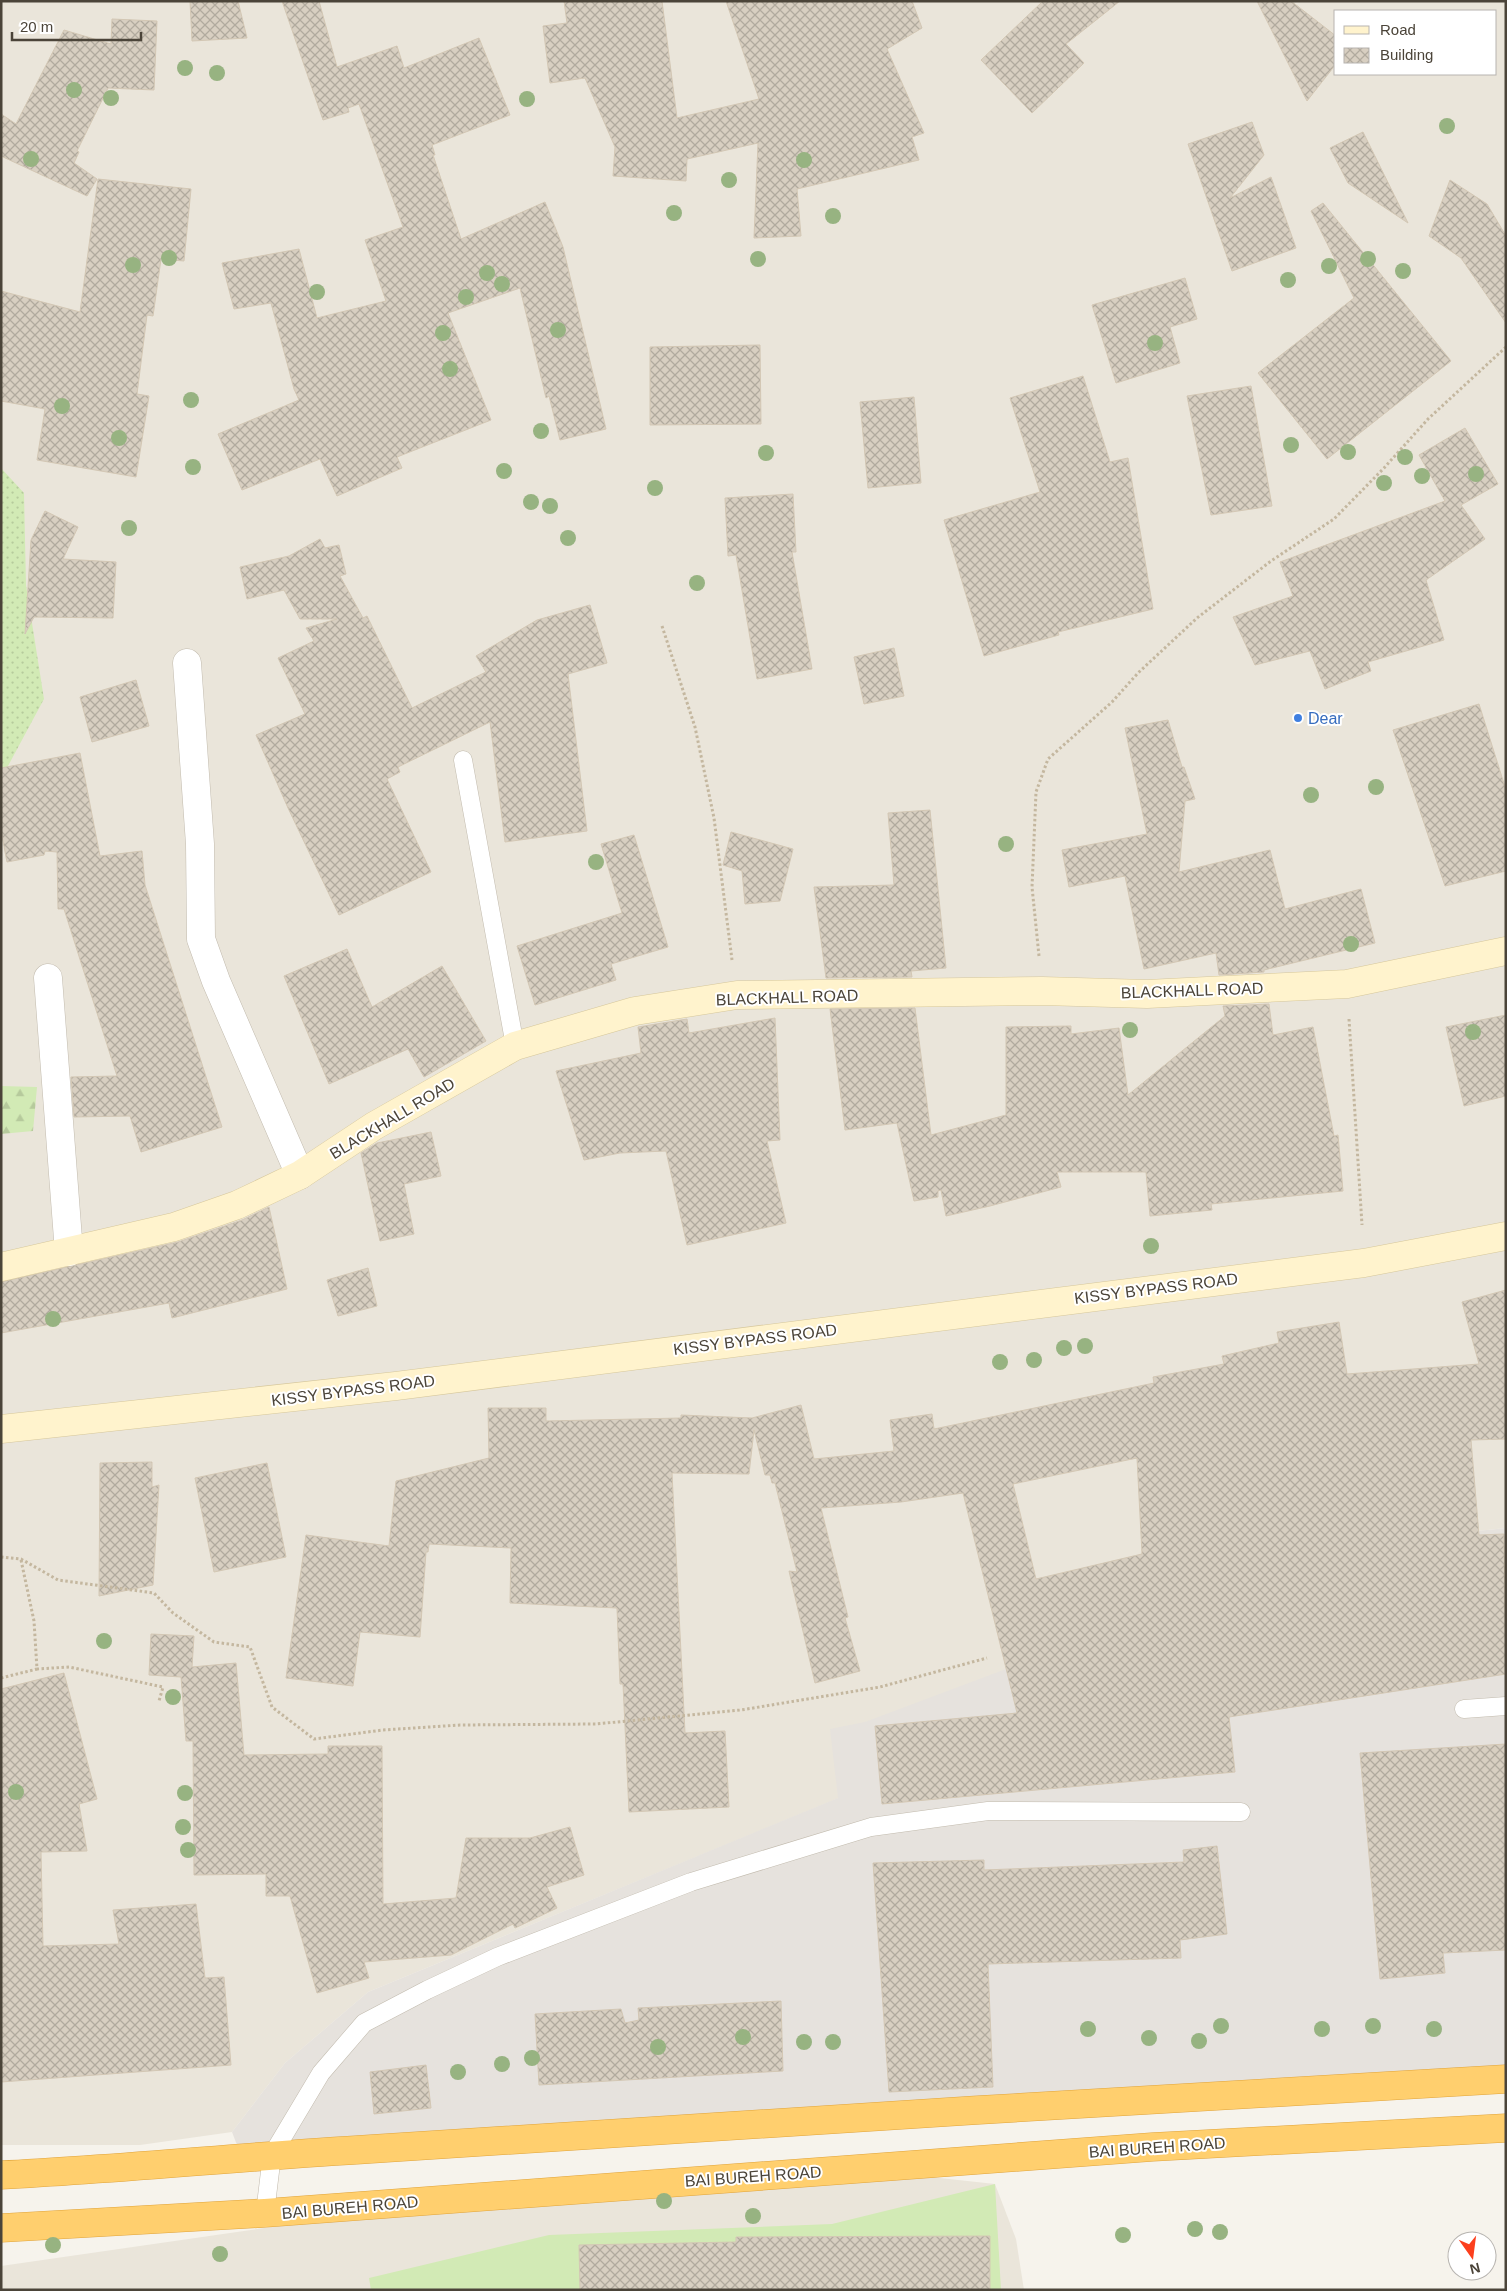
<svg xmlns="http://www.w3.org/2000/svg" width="1507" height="2291" viewBox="0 0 1507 2291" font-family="Arial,sans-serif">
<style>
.residential{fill:#eae5da;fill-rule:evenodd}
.industrial{fill:#e6e2dd}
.grass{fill:url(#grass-dots)}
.forest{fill:url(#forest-firs)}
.garden{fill:#d2eab5}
.building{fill:url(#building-cross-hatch);stroke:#d3c7b4;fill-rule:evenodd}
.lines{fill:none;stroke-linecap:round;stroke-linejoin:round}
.lane-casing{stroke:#c2bbae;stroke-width:19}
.street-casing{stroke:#c2bbae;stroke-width:29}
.secondary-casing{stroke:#d6c79b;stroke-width:29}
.highway-casing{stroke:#e0a43c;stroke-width:29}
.path{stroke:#c4b79f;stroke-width:3;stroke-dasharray:2.5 2.5;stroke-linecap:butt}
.lane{stroke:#fff;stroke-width:18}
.street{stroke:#fff;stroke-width:28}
.secondary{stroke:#fff3cd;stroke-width:28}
.highway{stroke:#ffcf6e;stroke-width:28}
.tree{fill:#97b381}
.shop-dot{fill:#3f7fe0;stroke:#fff;stroke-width:2}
.labels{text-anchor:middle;stroke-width:4;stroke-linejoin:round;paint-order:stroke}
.shop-label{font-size:16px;fill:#366cbe;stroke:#fff;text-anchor:start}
.street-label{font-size:16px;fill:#4b4439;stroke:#fff}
</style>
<defs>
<pattern id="grass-dots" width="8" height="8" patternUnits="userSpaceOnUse" patternTransform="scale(1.25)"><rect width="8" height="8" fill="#d2eab5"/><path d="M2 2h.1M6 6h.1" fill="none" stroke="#b6ca9c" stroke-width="1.8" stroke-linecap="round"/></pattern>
<pattern id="forest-firs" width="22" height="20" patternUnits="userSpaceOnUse" patternTransform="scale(1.25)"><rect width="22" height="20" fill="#d2eab5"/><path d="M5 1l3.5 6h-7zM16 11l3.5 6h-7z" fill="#b6ca9c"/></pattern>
<pattern id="building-cross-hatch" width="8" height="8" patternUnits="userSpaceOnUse" patternTransform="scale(1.25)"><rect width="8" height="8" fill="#d8cfc1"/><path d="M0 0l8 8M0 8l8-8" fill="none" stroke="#b1aa9e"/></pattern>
</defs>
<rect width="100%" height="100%" fill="#f6f3ec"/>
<!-- residential -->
<g class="residential">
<path d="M1,1H1506V1528L1136,1566L1120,1626L839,1798L368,1992L285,2063L232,2132L140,2145H1ZM1336,11H1496V74H1336Z"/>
<polygon points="912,2175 995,2184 1016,2239 1024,2290 1,2290 1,2266 542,2188"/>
</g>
<!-- industrial -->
<polygon class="industrial" points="1506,1528 1506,2066 240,2153 232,2132 285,2063 368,1992 838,1798 830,1729 865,1722 1120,1626 1136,1566"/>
<!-- grass -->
<polygon class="grass" points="1,468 24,493 26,585 44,699 1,779"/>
<!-- forest -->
<polygon class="forest" points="1,1086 37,1087 33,1131 1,1134"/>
<!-- garden -->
<polygon class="garden" points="995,2184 1001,2290 371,2290 369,2278 549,2235 832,2224"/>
<!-- building -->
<g class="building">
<polygon points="190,1 238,1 247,38 192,41"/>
<polygon points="282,1 319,1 337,67 397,46 404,68 479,38 510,115 432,145 435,155 433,155 461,239 545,202 563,247 606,429 560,440 549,396 546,398 520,288 448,313 491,420 397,457 402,468 337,496 320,459 242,490 218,434 299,400 294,389 271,303 234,309 222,263 299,249 317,318 386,301 365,240 403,227 359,104 348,108 349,112 323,120"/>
<polygon points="564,1 662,1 677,118 759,99 726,1 912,1 922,28 887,49 924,133 912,137 919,160 797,189 801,236 754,238 758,143 687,159 686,181 613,176 615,147 585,78 550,83 543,26 567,23"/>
<polygon points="1043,1 1120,1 1066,44 1084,63 1032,113 981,60"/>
<polygon points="1257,1 1291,1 1336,36 1336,64 1307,101"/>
<polygon points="112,19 157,21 154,90 108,88 77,151 79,152 74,163 97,179 87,196 1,156 1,114 16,124 64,30 111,44"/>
<polygon points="1252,122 1264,155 1230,198 1271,177 1296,248 1232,271 1188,144"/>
<polygon points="1363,132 1408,223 1348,183 1330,148"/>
<polygon points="98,179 191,189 184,261 161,259 153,316 147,315 137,394 149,396 136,477 37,460 45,409 1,401 1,291 80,312"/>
<polygon points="1450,180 1487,204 1506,236 1506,323 1461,258 1429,236"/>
<polygon points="1323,203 1451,361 1327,459 1258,373 1354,298 1311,211"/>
<polygon points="1185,278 1197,319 1170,327 1180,363 1116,383 1092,305"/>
<polygon points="760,345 761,424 650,425 650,347"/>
<polygon points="1083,376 1110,462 1128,458 1153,609 1058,632 1059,635 984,656 944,520 1040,492 1010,398"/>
<polygon points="1251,386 1272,506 1211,515 1187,396"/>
<polygon points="914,397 921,483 868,488 860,402"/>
<polygon points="1465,428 1498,484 1461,505 1485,539 1426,580 1444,640 1368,662 1371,671 1325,689 1310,651 1255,665 1233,617 1293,596 1280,562 1445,501 1419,455"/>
<polygon points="793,494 796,552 792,552 812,669 757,679 736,555 728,556 725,498"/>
<polygon points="45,511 78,527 63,559 116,562 113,618 34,617 25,634 31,540"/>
<polygon points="320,539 325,548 339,545 346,574 340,576 363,618 367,616 412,708 486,672 476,656 537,620 590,605 607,663 568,674 587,831 505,842 490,722 398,767 400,772 387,779 431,872 339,915 288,808 256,735 305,714 278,658 314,641 306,628 337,619 300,619 284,590 247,599 240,567 289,556"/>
<polygon points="894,648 904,696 864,704 854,657"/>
<polygon points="136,680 149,726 92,742 80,697"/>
<polygon points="1479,704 1506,790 1506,871 1445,886 1393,730"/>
<polygon points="1168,720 1182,767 1184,767 1195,799 1185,801 1179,872 1270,850 1285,909 1361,889 1375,943 1264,970 1264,972 1219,975 1216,953 1144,969 1125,876 1069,887 1062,850 1147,834 1125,728"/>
<polygon points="80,753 100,856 142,851 145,885 222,1127 141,1152 130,1116 74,1117 71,1077 117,1076 64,909 58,909 57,852 45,851 44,855 7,862 1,831 1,768"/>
<polygon points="930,810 946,968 911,971 912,977 826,978 814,887 894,885 888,813"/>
<polygon points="731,832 793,849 780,901 745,904 742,871 723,865"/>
<polygon points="634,835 668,947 611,964 616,980 535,1005 517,946 622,913 601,844"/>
<polygon points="347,949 372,1007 442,966 486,1041 424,1077 408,1049 329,1084 284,976"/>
<polygon points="1269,1004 1273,1035 1313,1027 1334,1136 1338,1135 1343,1191 1211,1204 1212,1210 1150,1216 1146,1172 1057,1172 1061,1187 990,1206 946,1216 941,1190 938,1191 938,1197 914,1201 897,1123 845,1130 830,1009 915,1008 931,1135 1006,1115 1006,1027 1071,1026 1071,1034 1119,1028 1128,1095 1225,1016 1223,1006"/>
<polygon points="1506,1015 1506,1096 1464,1106 1446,1027"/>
<polygon points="775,1018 780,1140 767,1141 786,1223 687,1245 666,1151 620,1153 584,1160 556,1071 641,1053 638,1027 687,1019 689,1033"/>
<polygon points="431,1132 441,1176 404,1184 414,1234 380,1241 361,1153 377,1143"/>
<polygon points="269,1207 287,1289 172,1318 169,1303 1,1333 1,1282 178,1242 242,1220"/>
<polygon points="368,1268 377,1306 338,1316 327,1280"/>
<path d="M1506,1290V1439L1471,1440L1479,1535L1504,1534L1506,1674L1229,1717L1235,1772L882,1804L875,1726L1017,1713L963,1493L901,1502L821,1508L848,1617L845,1618L860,1671L815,1683L789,1571L797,1572L775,1483H772L770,1475H765L754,1430L749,1474L672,1473L685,1733L725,1731L729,1807L629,1812L623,1684H620L617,1608L510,1603L511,1548L429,1544L428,1552H426L420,1637L360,1632L353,1686L286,1678L306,1535L389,1546L396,1481L489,1458L488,1408H546V1421L681,1418V1415L752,1418L801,1405L814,1459L894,1451L890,1420L932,1414L934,1429L1154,1383L1153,1377L1224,1364L1222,1356L1279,1343L1277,1332L1339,1322L1347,1374L1479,1364L1462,1302ZM1137,1458L1142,1554L1036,1579L1013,1484Z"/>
<polygon points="152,1462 152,1487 159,1485 153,1585 99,1596 100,1463"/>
<polygon points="267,1463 286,1557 214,1572 195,1478"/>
<polygon points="151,1634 194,1636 192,1667 236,1663 244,1755 328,1754 328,1746 382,1746 383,1904 456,1898 466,1838 530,1838 570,1827 584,1875 547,1887 557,1908 515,1928 513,1924 451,1955 364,1962 369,1978 317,1993 290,1896 266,1896 266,1874 194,1875 193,1741 186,1741 181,1677 149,1675"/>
<polygon points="64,1673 97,1799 79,1804 87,1851 41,1852 43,1946 119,1944 113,1910 196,1904 205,1978 224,1977 231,2065 1,2082 1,1689"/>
<polygon points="1506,1744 1506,1950 1443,1953 1445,1973 1380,1979 1360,1753"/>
<polygon points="1217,1846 1227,1934 1180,1940 1181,1958 988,1964 993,2087 889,2092 873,1863 984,1860 984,1870 1184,1862 1183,1850"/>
<polygon points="781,2001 783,2071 539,2085 535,2014 621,2009 625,2023 639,2020 638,2008"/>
<polygon points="426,2065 431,2108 374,2114 370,2072"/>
<polygon points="990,2236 990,2290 580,2290 579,2245 736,2242 736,2237"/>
</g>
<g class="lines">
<defs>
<g id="lane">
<polyline points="463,760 515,1046"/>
<polyline points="1464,1709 1506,1706"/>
<polyline points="265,2213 272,2155 321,2073 364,2023 427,1990 497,1957 691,1882 871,1827 988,1811 1241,1812"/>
</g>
<g id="street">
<polyline points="187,663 200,844 201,939 216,981 300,1175"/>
<polyline points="48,978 69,1252"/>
</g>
<g id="secondary">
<polyline points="1,1267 174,1227 237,1205 300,1175 374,1126 515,1046 635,1011 737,995 1042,991 1147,994 1347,984 1506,951"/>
<polyline points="1,1429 396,1386 1364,1263 1506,1236"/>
</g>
<g id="highway">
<path d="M1,2175C125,2169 248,2156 371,2149C750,2124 1127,2100 1506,2079"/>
<polyline points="1,2228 265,2213 1152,2147 1506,2128"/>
</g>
</defs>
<!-- lane casing -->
<use href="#lane" class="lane-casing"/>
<!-- street casing -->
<use href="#street" class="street-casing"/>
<!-- secondary casing -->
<use href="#secondary" class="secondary-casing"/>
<!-- highway casing -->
<use href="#highway" class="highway-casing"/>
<!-- path -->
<g class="path">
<polyline points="662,626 695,727 714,818 732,960"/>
<polyline points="1039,956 1032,887 1036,792 1048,759 1112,702 1138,673 1197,618 1271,561 1334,519 1384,468 1428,419 1506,347"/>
<polyline points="1349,1019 1362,1225"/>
<polyline points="1,1557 21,1559 58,1580 154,1593 173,1613 214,1642 250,1647 272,1707 314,1739 383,1730 460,1725 596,1724 741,1710 880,1687 987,1658"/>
<polyline points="21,1560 34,1621 37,1669 69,1667 163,1687 159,1701"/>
<polyline points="1,1678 37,1669"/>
</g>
<!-- lane -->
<use href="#lane" class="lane"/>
<!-- street -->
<use href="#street" class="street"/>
<!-- secondary -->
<use href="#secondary" class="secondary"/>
<!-- highway -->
<use href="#highway" class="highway"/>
</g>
<!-- trees -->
<g class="tree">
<circle cx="185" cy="68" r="8"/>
<circle cx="217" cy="73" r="8"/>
<circle cx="74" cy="90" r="8"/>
<circle cx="111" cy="98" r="8"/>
<circle cx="527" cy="99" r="8"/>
<circle cx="1447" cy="126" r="8"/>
<circle cx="31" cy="159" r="8"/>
<circle cx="804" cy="160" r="8"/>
<circle cx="729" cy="180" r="8"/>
<circle cx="674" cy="213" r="8"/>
<circle cx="833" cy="216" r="8"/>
<circle cx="169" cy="258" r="8"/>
<circle cx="758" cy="259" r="8"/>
<circle cx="1368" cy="259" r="8"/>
<circle cx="133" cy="265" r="8"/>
<circle cx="1329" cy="266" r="8"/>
<circle cx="1403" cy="271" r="8"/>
<circle cx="487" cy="273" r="8"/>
<circle cx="1288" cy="280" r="8"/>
<circle cx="502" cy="284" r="8"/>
<circle cx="317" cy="292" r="8"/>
<circle cx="466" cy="297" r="8"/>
<circle cx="558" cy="330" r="8"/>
<circle cx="443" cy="333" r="8"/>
<circle cx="1155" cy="343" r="8"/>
<circle cx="450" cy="369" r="8"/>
<circle cx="191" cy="400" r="8"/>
<circle cx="62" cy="406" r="8"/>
<circle cx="541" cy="431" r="8"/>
<circle cx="119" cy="438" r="8"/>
<circle cx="1291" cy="445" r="8"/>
<circle cx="1348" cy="452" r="8"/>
<circle cx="766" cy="453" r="8"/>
<circle cx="1405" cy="457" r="8"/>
<circle cx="193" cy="467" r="8"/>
<circle cx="504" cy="471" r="8"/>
<circle cx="1476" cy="474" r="8"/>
<circle cx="1422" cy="476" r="8"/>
<circle cx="1384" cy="483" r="8"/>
<circle cx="655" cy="488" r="8"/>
<circle cx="531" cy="502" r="8"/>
<circle cx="550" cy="506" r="8"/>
<circle cx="129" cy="528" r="8"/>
<circle cx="568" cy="538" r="8"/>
<circle cx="697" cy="583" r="8"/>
<circle cx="1376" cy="787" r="8"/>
<circle cx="1311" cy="795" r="8"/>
<circle cx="1006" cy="844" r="8"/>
<circle cx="596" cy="862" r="8"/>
<circle cx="1351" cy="944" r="8"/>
<circle cx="1130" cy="1030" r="8"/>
<circle cx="1473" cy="1032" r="8"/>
<circle cx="1151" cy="1246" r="8"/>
<circle cx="53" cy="1319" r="8"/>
<circle cx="1085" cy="1346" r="8"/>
<circle cx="1064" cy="1348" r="8"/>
<circle cx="1034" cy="1360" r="8"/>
<circle cx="1000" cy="1362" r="8"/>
<circle cx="104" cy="1641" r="8"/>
<circle cx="173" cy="1697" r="8"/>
<circle cx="16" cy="1792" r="8"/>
<circle cx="185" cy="1793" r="8"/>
<circle cx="183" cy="1827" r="8"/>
<circle cx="188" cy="1850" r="8"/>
<circle cx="1221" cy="2026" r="8"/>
<circle cx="1373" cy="2026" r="8"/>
<circle cx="1088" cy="2029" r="8"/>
<circle cx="1322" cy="2029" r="8"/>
<circle cx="1434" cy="2029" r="8"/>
<circle cx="743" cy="2037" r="8"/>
<circle cx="1149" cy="2038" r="8"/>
<circle cx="1199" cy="2041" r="8"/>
<circle cx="804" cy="2042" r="8"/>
<circle cx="833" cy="2042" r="8"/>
<circle cx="658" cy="2047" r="8"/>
<circle cx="532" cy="2058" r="8"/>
<circle cx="502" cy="2064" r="8"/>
<circle cx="458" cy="2072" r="8"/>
<circle cx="664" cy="2201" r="8"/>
<circle cx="753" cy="2216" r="8"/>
<circle cx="1195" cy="2229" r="8"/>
<circle cx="1220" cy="2232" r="8"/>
<circle cx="1123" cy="2235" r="8"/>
<circle cx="53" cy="2245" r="8"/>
<circle cx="220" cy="2254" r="8"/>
</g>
<!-- markers -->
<circle class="shop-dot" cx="1298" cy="718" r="5"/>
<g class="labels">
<!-- shop labels -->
<g class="shop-label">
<text x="1308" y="724">Dear</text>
</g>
<!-- street labels -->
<g class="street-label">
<text transform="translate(1192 990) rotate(-2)" y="6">BLACKHALL ROAD</text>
<text transform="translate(787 997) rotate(-2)" y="6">BLACKHALL ROAD</text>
<text transform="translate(392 1118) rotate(-31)" y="6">BLACKHALL ROAD</text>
<text transform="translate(1156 1288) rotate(-7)" y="6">KISSY BYPASS ROAD</text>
<text transform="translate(755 1339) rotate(-7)" y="6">KISSY BYPASS ROAD</text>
<text transform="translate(353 1390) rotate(-7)" y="6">KISSY BYPASS ROAD</text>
<text transform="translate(1157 2147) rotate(-4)" y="6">BAI BUREH ROAD</text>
<text transform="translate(753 2176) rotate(-4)" y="6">BAI BUREH ROAD</text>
<text transform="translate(350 2207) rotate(-5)" y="6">BAI BUREH ROAD</text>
</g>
</g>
<!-- border -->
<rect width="1507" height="2291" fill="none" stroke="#4b4439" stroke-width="5"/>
<!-- legend -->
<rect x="1334" y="10" width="162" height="65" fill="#ffffff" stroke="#b7b4b0"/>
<rect x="1344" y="26" width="25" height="8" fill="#fff3cd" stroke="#b7b4b0"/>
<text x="1380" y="35" font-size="15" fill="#4b4439">Road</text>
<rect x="1344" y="48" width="25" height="15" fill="url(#building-cross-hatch)" stroke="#b7b4b0"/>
<text x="1380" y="60" font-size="15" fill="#4b4439">Building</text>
<!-- north arrow -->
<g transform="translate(1472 2256) rotate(166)"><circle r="24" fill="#ffffff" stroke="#b7b4b0"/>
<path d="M0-4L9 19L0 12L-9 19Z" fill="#fc3f1d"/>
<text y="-8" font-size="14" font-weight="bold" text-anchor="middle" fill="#4b4439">N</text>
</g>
<!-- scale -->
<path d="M12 32v8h129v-8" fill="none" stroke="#4b4439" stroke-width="2.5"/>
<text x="20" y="32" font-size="15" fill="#4b4439" stroke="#ffffff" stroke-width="4" paint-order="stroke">20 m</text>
</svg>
